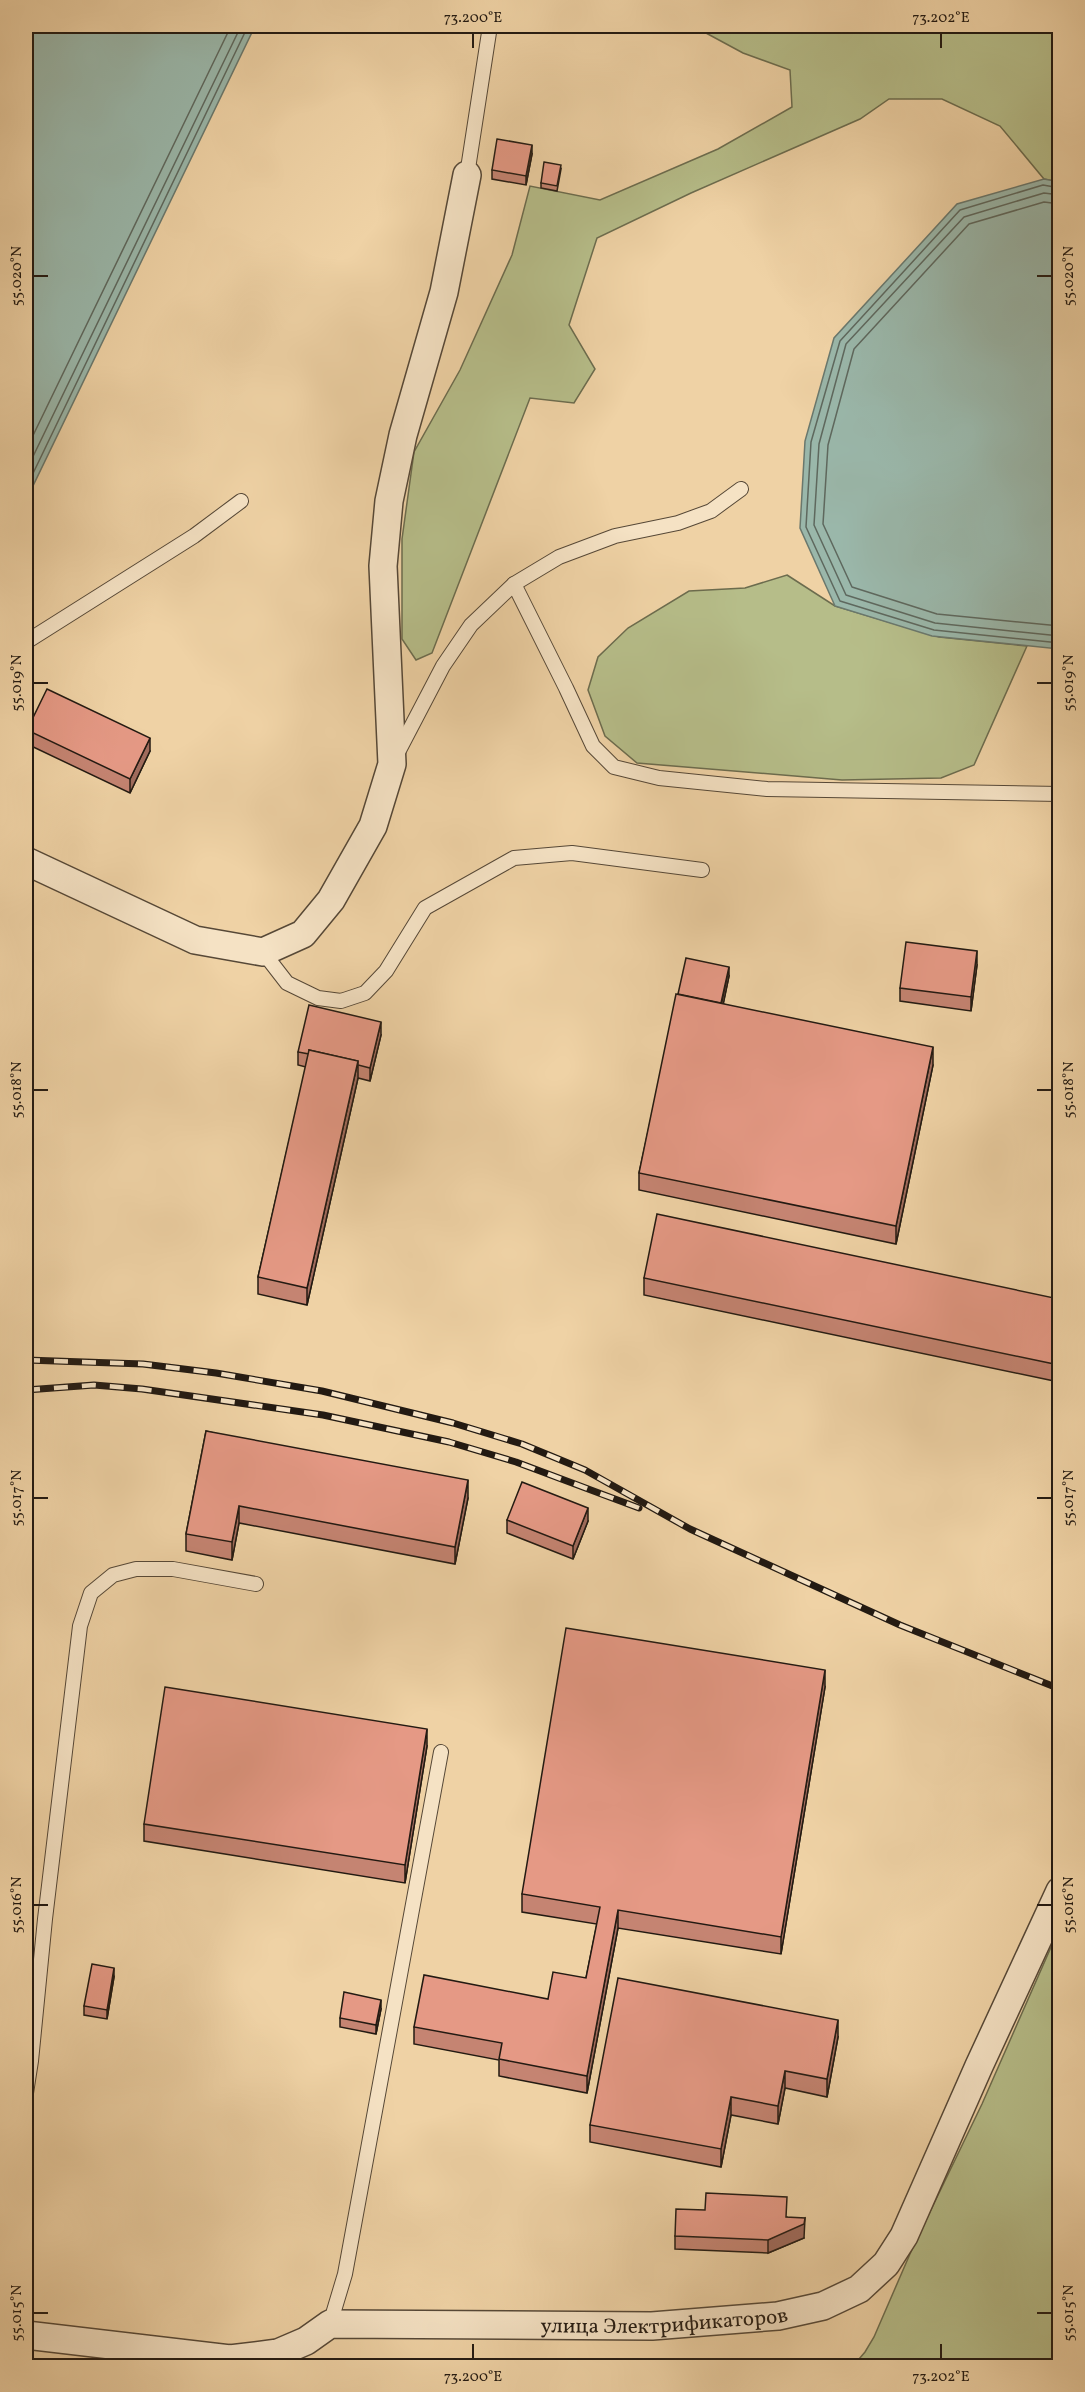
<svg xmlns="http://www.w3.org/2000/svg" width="1085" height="2392" viewBox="0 0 1085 2392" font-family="Vollkorn,serif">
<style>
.green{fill:#b6bd89;stroke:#6c6c4e;stroke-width:1.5}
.water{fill:#9ab7aa;stroke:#6a786d;stroke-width:1.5}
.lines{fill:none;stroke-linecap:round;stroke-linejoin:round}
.shore{stroke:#5e685e;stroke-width:1.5}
.service-casing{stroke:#564837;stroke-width:16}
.minor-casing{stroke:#564837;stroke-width:30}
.service{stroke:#f5e2c4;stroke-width:14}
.minor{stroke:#f5e2c4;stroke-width:27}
.rail-casing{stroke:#231a12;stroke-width:7}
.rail{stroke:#f5e2c4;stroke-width:4.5;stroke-dasharray:14;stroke-linecap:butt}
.wall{fill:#c58472;stroke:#231a12;stroke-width:1.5}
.shaded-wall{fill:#a06b5d;stroke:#231a12;stroke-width:1.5}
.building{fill:#e59985;stroke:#231a12;stroke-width:1.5}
.ticks{fill:none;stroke:#231a12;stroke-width:2}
.labels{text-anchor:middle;stroke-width:4.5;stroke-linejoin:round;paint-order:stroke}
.street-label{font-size:21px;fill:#231a12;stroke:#f5e2c4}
.neatline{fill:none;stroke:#231a12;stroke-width:2}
.ticks-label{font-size:15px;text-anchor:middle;fill:#231a12}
</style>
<rect width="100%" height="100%" fill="#efd2a5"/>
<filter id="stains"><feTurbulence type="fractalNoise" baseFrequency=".00333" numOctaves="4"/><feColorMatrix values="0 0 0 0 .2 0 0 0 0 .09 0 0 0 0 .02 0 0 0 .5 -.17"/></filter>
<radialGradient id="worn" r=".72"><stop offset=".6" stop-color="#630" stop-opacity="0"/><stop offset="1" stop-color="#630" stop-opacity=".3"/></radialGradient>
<!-- green -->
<g class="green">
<polygon points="693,26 1059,26 1059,182 1044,179 1000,126 942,99 889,99 860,119 691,193 597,238 569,325 595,369 574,403 530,398 432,653 416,660 402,639 402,539 414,452 460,370 512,255 530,186 600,200 718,149 792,107 790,70 743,53"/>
<polygon points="787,575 835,606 939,637 1027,646 974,765 941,778 842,780 637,763 605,736 588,690 598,657 628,628 689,591 745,588"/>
<polygon points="1059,1929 1059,2366 853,2366 865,2352 874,2337 913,2247 982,2104"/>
</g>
<!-- water -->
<g class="water">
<polygon points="26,26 255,26 30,492 26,497"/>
<polygon points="1044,179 1060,182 1059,649 932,636 835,606 800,528 805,441 834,338 957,204"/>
<polygon points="488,2365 633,2365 655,2366 438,2366"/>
</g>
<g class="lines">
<!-- shore -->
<g class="shore">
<polyline points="1060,188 1043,185 960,210 840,341 811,442 806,527 840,601 934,630 1060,643"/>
<polyline points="1060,195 1044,193 964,217 846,344 819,444 814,525 846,595 935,623 1060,636"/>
<polyline points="1060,204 1044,202 969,224 854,349 828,445 823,524 852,587 937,614 1060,626"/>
<polyline points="26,450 231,26"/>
<polyline points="26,471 241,26"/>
<polyline points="26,488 248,26"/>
</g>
<defs>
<g id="service">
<polyline points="467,175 490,26"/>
<polyline points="514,584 566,688 593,746 614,767 659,778 767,789 1060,794"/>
<polyline points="26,642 194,536 241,501"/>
<polyline points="397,754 443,666 471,625 514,584 559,557 615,536 678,523 711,511 741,489"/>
<polyline points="263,952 287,983 318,998 341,1001 365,993 386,971 425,908 514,858 572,853 702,870"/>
<polyline points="26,2093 31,2061 45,1919 80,1626 91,1593 113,1575 136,1569 173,1569 256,1584"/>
<polyline points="330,2324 345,2274 441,1752"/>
</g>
<g id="minor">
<polyline points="26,861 195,940 263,952 303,934 331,900 373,826 392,764 383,566 389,501 403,435 444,292 467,175"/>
<path id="s1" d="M26,2335L230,2359L278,2353L306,2341L330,2324L652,2326L778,2316L823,2306L859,2289L886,2264L904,2236L979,2066L1060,1891"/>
</g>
</defs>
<!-- service casing -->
<use href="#service" class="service-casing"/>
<!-- minor casing -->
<use href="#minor" class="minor-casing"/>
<!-- service -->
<use href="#service" class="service"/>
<!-- minor -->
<use href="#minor" class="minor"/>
<defs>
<g id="rail">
<polyline points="26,1360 143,1364 216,1373 322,1391 453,1423 522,1444 585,1470 690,1529 900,1625 1060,1689"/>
<polyline points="26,1390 94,1385 142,1389 323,1415 449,1442 516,1462 639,1508"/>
</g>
</defs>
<!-- rail casing -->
<use href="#rail" class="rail-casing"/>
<!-- rail -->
<use href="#rail" class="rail"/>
</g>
<!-- wall -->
<g class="wall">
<polygon points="532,154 526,185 492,179 492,170"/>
<polygon points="561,169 557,191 541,188 541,183"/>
<polygon points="27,730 150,751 130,793 27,744"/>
<polygon points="977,965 971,1011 900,1001 900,988"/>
<polygon points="729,976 723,1004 933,1065 896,1244 639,1190 639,1173 678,994"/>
<polygon points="381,1035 370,1081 358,1078 307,1305 258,1294 258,1277 306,1067 298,1065 298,1052"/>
<polygon points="644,1278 1059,1299 1059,1382 644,1295"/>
<polygon points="206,1431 468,1498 455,1564 239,1523 232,1560 186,1551 186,1534"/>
<polygon points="507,1520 588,1521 573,1559 507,1533"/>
<polygon points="825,1687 781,1954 618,1928 587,2093 499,2076 499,2060 414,2044 414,2027 548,1999 586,1978 597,1924 522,1912 522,1894"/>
<polygon points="427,1746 405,1883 144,1841 144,1824"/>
<polygon points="114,1977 107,2019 84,2015 84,2006"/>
<polygon points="381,2009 376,2034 340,2027 340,2018"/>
<polygon points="838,2037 827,2097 785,2088 778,2124 731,2115 721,2167 590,2142 590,2125"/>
<polygon points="787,2217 804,2238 768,2253 675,2249 675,2236"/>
</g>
<!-- shaded-wall -->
<g class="shaded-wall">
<polygon points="532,145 532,154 526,185 526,176"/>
<polygon points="150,738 150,751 130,793 130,779"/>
<polygon points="977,951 977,965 971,1011 971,997"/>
<polygon points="729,967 729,976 720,1020 720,1011"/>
<polygon points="381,1022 381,1035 370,1081 370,1068"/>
<polygon points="933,1047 933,1065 896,1244 896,1226"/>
<polygon points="358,1061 358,1078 307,1305 307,1288"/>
<polygon points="468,1480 468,1498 455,1564 455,1547"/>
<polygon points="239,1506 239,1523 232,1560 232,1542"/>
<polygon points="588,1508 588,1521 573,1559 573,1546"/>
<polygon points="825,1670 825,1687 781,1954 781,1937"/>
<polygon points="427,1729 427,1746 405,1883 405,1865"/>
<polygon points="618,1910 618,1928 587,2093 587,2076"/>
<polygon points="114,1968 114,1977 107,2019 107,2010"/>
<polygon points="381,2000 381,2009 376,2034 376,2025"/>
<polygon points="838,2020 838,2037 827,2097 827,2079"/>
<polygon points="785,2071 785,2088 778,2124 778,2106"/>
<polygon points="731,2097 731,2115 721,2167 721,2149"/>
<polygon points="805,2218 804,2238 768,2253 768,2240"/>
</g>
<!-- building -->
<g class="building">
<polygon points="497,139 532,145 526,176 492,170"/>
<polygon points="544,162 561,165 557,186 541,183"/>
<polygon points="47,689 150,738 130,779 27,730"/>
<polygon points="906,942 977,951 971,997 900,988"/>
<polygon points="686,958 729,967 721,1003 678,994"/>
<polygon points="676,994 933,1047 896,1226 639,1173"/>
<polygon points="309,1005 381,1022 370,1068 358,1065 358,1061 309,1050 309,1054 298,1052"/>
<polygon points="309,1050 358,1061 307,1288 258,1277"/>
<polygon points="657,1214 1059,1299 1059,1365 644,1278"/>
<polygon points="206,1431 468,1480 455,1547 239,1506 232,1542 186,1534"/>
<polygon points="522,1482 588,1508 573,1546 507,1520"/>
<polygon points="566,1628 825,1670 781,1937 618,1910 587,2076 499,2059 502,2043 414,2027 424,1975 548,1999 553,1972 586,1978 600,1907 522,1894"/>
<polygon points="165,1687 427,1729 405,1865 144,1824"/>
<polygon points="92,1964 114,1968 107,2010 84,2006"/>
<polygon points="618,1978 838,2020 827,2079 785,2071 778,2106 731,2097 721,2149 590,2125"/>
<polygon points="344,1992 381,2000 376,2025 340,2018"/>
<polygon points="706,2193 787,2197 786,2217 805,2218 804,2224 768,2240 675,2236 676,2209 705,2210"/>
</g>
<!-- ticks -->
<path class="ticks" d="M473,33V48M941,33V48M33,276H48M1037,276H1052M33,683H48M1037,683H1052M33,1090H48M1037,1090H1052M33,1498H48M1037,1498H1052M33,1905H48M1037,1905H1052M33,2313H48M1037,2313H1052M473,2344V2359M941,2344V2359"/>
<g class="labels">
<!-- street labels -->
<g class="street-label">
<text dy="7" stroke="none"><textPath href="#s1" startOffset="648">улица Электрификаторов</textPath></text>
</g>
</g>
<!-- margin -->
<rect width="1085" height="2392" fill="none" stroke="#efd2a5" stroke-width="66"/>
<rect x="33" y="33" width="1019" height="2326" class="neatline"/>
<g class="ticks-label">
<text x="473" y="22">73.200°E</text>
<text x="941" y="22">73.202°E</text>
<text transform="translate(16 276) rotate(-90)" y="5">55.020°N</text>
<text transform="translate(1068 276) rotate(-90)" y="5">55.020°N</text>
<text transform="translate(16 683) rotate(-90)" y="5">55.019°N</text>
<text transform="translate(1068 683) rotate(-90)" y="5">55.019°N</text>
<text transform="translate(16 1090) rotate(-90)" y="5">55.018°N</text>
<text transform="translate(1068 1090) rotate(-90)" y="5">55.018°N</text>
<text transform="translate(16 1498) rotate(-90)" y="5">55.017°N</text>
<text transform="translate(1068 1498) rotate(-90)" y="5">55.017°N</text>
<text transform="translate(16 1905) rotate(-90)" y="5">55.016°N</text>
<text transform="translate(1068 1905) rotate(-90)" y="5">55.016°N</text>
<text transform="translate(16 2313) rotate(-90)" y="5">55.015°N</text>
<text transform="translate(1068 2313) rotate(-90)" y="5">55.015°N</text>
<text x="473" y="2381">73.200°E</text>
<text x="941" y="2381">73.202°E</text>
</g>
<rect width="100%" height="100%" filter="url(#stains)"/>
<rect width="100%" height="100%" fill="url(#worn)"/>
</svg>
